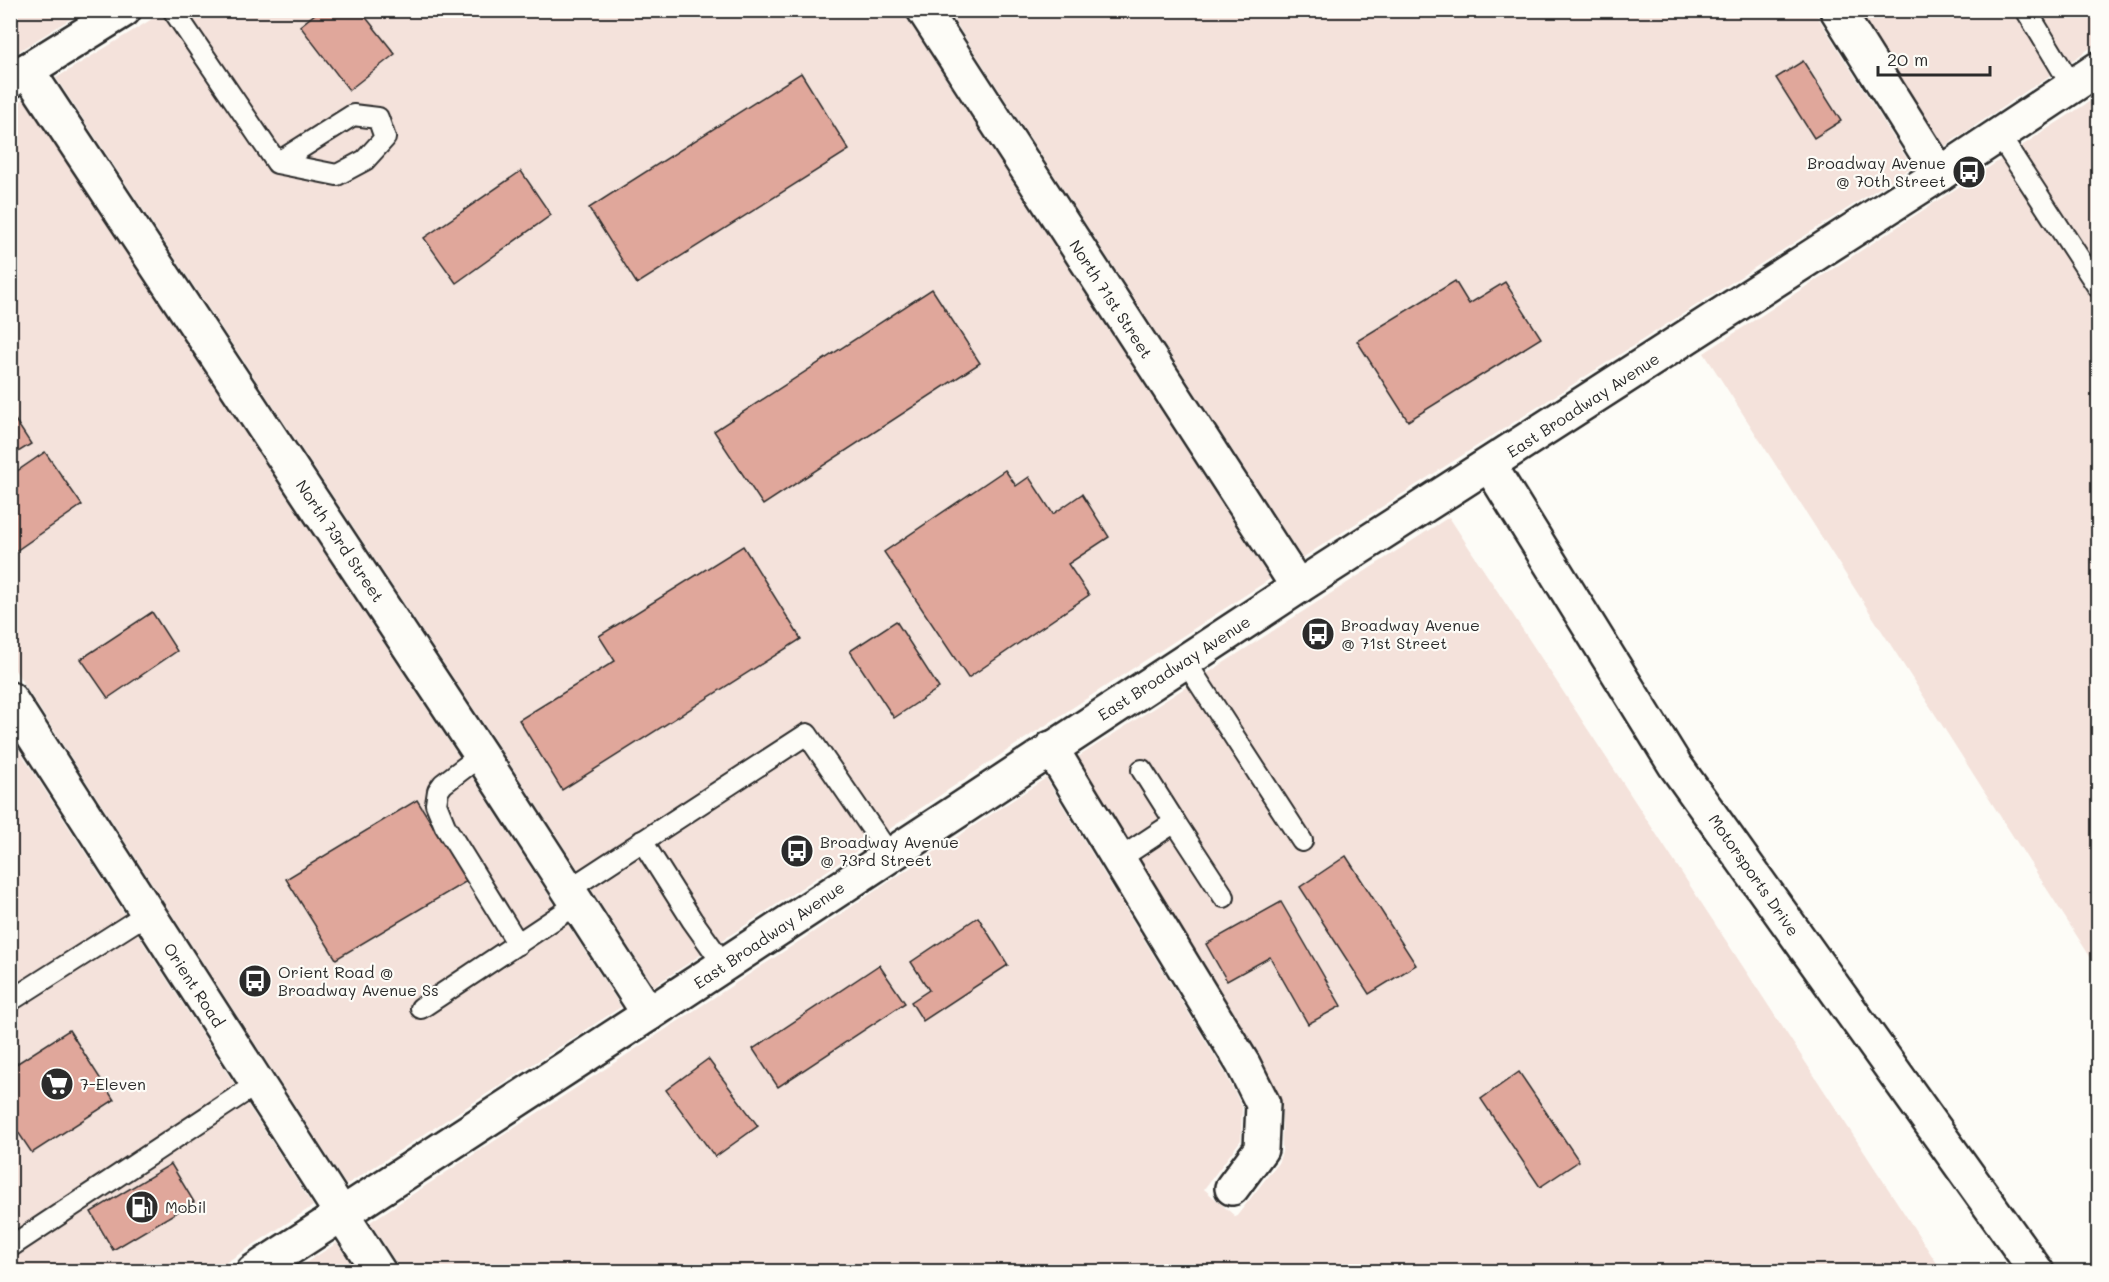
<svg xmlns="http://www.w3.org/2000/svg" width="2109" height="1282" viewBox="0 0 2109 1282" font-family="Mali,sans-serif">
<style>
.built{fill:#f4e2db}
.building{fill:#e0a79b;stroke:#2b2b2b;stroke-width:1.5}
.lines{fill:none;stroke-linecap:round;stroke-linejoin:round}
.lane-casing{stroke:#2b2b2b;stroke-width:24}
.street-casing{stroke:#2b2b2b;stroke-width:38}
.secondary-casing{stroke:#2b2b2b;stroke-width:38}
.lane{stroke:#fdfcf7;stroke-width:20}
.street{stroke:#fdfcf7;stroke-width:33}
.secondary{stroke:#fdfcf7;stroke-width:33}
.labels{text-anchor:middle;stroke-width:4.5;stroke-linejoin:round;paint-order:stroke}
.poi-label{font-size:16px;fill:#2b2b2b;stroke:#fdfcf7;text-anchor:start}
.street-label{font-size:16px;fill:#2b2b2b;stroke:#fdfcf7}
</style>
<rect width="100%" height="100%" fill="#fdfcf7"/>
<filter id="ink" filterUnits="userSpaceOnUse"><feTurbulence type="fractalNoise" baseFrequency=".0167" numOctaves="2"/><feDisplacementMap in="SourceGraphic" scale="12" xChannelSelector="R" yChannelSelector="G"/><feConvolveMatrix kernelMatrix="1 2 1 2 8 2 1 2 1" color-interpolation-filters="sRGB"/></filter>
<g filter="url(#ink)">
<!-- built -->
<g class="built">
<polygon points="11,10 83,10 83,11 11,56"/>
<polygon points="165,11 902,11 1270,579 1023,740 654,986 497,744 56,78"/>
<polygon points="948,11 1814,11 1912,167 1302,558"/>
<polygon points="1859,11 2098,11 2098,43 1945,146"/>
<polygon points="2098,96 2098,969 1704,353"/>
<polygon points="24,99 465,766 621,1007 346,1185 11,664 10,107"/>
<polygon points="1449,517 1942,1271 402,1272 370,1222 677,1022 1046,778 1225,1073 1242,1107 1241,1140 1204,1189 1236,1217 1278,1163 1282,1152 1282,1108 1280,1097 1259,1054 1078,757"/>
<polygon points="10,736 313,1206 213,1271 11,1271"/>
<polygon points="337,1243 356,1271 293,1271"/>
</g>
<!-- building -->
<g class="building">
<polygon points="320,10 360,10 395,54 349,90 300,26"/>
<polygon points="1803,61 1841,121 1814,138 1776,78"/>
<polygon points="801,73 849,150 637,284 589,208"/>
<polygon points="521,171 551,215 456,283 424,238"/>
<polygon points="1455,281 1469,304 1505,282 1541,338 1408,421 1357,341"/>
<polygon points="932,289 980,363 763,505 714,431"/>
<polygon points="10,412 31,444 10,457"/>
<polygon points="45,452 82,505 10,555 10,476"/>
<polygon points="1005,470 1016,486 1029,477 1053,514 1082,494 1109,537 1068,564 1089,595 968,678 884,552"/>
<polygon points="743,546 801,639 562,790 519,720 615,661 599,636"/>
<polygon points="152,612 177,651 108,698 81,659"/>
<polygon points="896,621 939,688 894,718 850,651"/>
<polygon points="417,800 467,881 336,959 286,879"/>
<polygon points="1346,856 1416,965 1369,994 1300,887"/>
<polygon points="1281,902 1341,1006 1308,1024 1270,957 1227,981 1206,944"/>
<polygon points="978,917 1008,965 923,1021 911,1002 929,990 911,962"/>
<polygon points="879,965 905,1003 778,1087 753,1049"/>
<polygon points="69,1030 114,1100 32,1153 10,1120 10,1068"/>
<polygon points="708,1059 758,1126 715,1157 666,1090"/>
<polygon points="1519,1072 1579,1161 1540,1187 1481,1099"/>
<polygon points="171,1164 194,1202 113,1250 91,1212"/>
</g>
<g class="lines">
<defs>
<g id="lane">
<polyline points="173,10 277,163 337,175 365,160 385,138 378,118 353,115 277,163"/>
<polyline points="2026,10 2072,86"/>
<polyline points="1999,135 2098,287"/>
<polyline points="1185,661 1302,841"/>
<polyline points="481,755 443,784 438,791 436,804 445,826 518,944"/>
<polyline points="1142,770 1175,822"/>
<polyline points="642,841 692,920 724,965"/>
<polyline points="1119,859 1175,822 1224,897"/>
<polyline points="568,890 807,734 890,855"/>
<polyline points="10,1001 148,913"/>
<polyline points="421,1008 577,904"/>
<polyline points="10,1247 258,1083"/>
</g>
<g id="street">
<polyline points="924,10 1298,587"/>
<polyline points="1837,10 1940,174"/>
<polyline points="27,70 481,755 649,1014"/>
<polyline points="10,81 124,10"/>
<polyline points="1490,466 1675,765 2037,1272"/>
<polyline points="1051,748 1243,1064 1263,1104 1261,1149 1232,1188"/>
</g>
<g id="secondary">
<polyline points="10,699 379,1272"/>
<polyline points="253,1272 649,1014 1298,587 1940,174 2098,69"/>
</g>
</defs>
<!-- lane casing -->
<use href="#lane" class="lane-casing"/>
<!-- street casing -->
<use href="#street" class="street-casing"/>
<!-- secondary casing -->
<use href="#secondary" class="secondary-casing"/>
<!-- lane -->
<use href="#lane" class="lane"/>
<!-- street -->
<use href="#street" class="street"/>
<!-- secondary -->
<use href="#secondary" class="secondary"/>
</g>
</g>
<!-- icons -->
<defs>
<symbol id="bus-disc" viewBox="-11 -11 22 22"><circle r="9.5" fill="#2b2b2b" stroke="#fdfcf7"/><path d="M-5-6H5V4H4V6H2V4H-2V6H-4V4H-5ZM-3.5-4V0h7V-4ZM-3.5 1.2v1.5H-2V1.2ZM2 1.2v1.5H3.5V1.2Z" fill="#fff"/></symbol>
<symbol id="supermarket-disc" viewBox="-11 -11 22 22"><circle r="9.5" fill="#2b2b2b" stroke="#fdfcf7"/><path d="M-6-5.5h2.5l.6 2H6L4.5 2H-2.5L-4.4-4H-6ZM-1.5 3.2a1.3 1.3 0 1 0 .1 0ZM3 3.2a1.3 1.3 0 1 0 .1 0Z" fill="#fff"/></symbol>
<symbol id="fuel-disc" viewBox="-11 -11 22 22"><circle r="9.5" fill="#2b2b2b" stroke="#fdfcf7"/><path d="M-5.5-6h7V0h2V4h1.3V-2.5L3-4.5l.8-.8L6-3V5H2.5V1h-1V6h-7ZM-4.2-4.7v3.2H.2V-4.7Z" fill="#fff"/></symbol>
</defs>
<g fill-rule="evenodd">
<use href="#bus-disc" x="1950" y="153" width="38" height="38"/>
<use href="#bus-disc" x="1299" y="615" width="38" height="38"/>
<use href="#bus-disc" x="778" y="832" width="38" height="38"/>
<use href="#bus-disc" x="236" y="962" width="38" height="38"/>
<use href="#supermarket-disc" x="38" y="1065" width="38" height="38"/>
<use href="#fuel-disc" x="123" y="1188" width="38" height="38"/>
</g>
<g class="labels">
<!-- poi labels -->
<g class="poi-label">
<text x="1946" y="169" text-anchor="end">Broadway Avenue<tspan x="1946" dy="18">@ 70th Street</tspan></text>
<text x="1341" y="631">Broadway Avenue<tspan x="1341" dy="18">@ 71st Street</tspan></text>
<text x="820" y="848">Broadway Avenue<tspan x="820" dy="18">@ 73rd Street</tspan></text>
<text x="278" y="978">Orient Road @<tspan x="278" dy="18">Broadway Avenue Ss</tspan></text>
<text x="80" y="1090">7-Eleven</text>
<text x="165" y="1213">Mobil</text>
</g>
<!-- street labels -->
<g class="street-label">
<text transform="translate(1111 299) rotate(57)" y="6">North 71st Street</text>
<text transform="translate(1583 405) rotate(-33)" y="6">East Broadway Avenue</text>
<text transform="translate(340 541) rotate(56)" y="6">North 73rd Street</text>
<text transform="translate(1174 668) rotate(-33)" y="6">East Broadway Avenue</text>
<text transform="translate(1754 875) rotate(55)" y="6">Motorsports Drive</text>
<text transform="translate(769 935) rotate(-34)" y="6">East Broadway Avenue</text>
<text transform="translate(194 985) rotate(57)" y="6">Orient Road</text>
</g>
</g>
<!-- margin -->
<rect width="2109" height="1282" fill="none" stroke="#fdfcf7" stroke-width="36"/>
<rect x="18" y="18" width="2073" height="1246" fill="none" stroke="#2b2b2b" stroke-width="2" filter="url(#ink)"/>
<!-- scale -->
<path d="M1878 66v9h112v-9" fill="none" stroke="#2b2b2b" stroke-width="3"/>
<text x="1887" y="66" font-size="18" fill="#2b2b2b" stroke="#fdfcf7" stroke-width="4.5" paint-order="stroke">20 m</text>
</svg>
